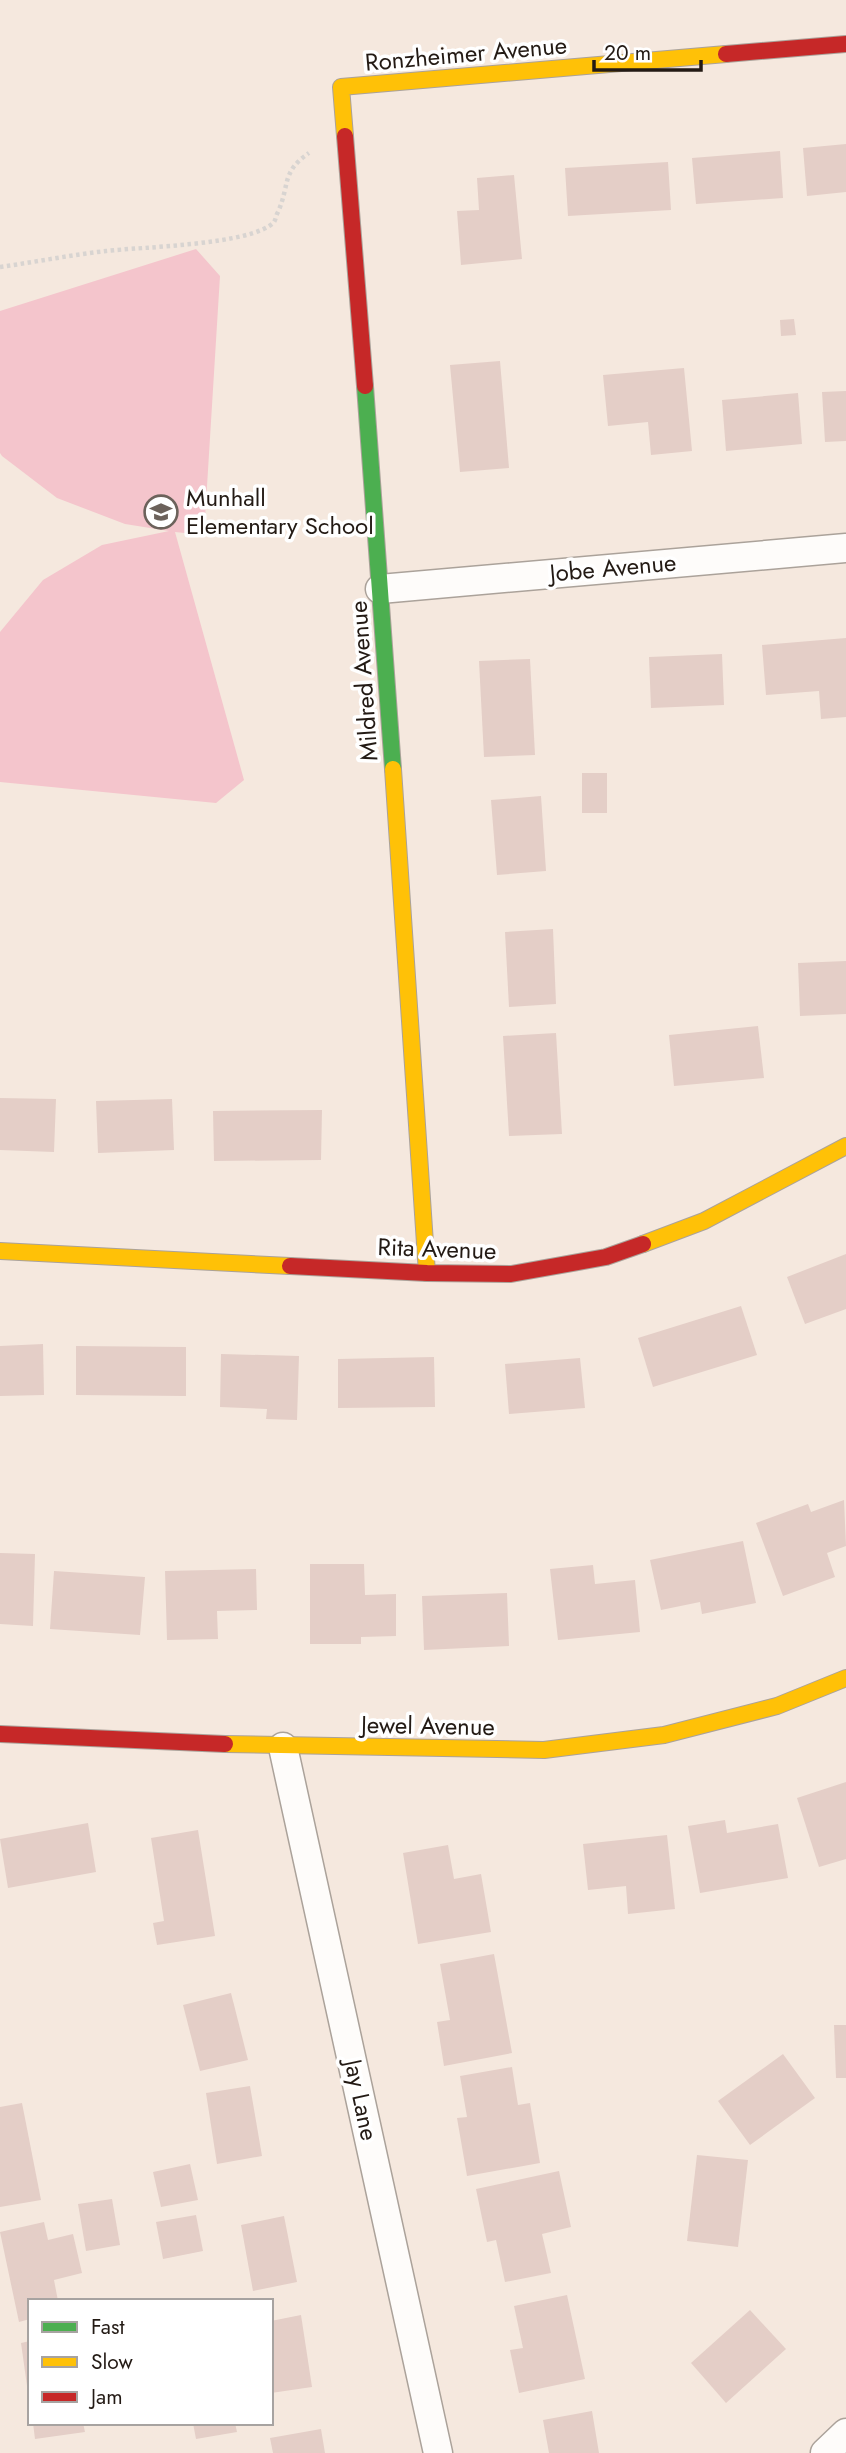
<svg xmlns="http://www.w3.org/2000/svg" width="846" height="2453" viewBox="0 0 846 2453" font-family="Jost,sans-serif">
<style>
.green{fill:#f4c5cc}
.building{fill:#e4cec7}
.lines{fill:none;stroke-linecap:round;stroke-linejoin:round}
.street-casing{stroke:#aba29a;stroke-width:31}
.fast-casing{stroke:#aba29a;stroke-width:18}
.slow-casing{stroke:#aba29a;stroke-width:18}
.jam-casing{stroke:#aba29a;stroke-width:18}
.path{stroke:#d8d4d1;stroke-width:4.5;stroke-dasharray:3.5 3.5;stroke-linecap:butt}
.street{stroke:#fefcfa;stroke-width:28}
.fast{stroke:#4caf50;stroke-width:16}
.slow{stroke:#ffc107;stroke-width:16}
.jam{stroke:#c62828;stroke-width:16}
.labels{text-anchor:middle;stroke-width:7;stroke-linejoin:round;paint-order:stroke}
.street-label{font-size:24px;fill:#231a14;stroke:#fff}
.poi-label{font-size:24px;fill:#231a14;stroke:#fff;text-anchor:start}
</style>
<rect width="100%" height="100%" fill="#f5e8de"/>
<!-- green -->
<polygon class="green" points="196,249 220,276 204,535 175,532 244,780 216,803 0,782 0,632 43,580 102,545 169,531 125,524 57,498 2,456 0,453 0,311"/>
<!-- building -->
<g class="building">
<polygon points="846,144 846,192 807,196 803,148"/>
<polygon points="780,151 783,198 696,204 692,158"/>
<polygon points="668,162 671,210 568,216 565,168"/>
<polygon points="514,175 522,259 461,265 457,211 479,210 477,178"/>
<polygon points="794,319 796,335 781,336 780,320"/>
<polygon points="500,361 509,468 460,472 450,365"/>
<polygon points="684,368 692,451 651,455 648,422 608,426 603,375"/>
<polygon points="846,391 846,441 825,442 822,392"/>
<polygon points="798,393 802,444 726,451 722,400"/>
<polygon points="846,638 846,717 821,719 819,691 766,695 762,645"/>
<polygon points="722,654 724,705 651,708 649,657"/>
<polygon points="530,659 535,755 484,757 479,661"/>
<rect x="582" y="773" width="25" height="40"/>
<polygon points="541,796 546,871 497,875 491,800"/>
<polygon points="553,929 556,1004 509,1007 505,932"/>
<polygon points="846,961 846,1014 800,1016 798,963"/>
<polygon points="758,1026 764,1078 674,1086 669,1035"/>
<polygon points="556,1033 562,1134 509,1136 503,1036"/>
<polygon points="0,1098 56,1099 54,1152 0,1150"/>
<polygon points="172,1099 174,1150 98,1153 96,1101"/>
<polygon points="322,1110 321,1160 214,1161 213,1111"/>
<polygon points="846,1254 846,1309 805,1324 787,1277"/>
<polygon points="741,1306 757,1355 653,1387 638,1338"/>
<polygon points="43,1344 44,1395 0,1396 0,1346"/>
<polygon points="76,1346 186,1347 186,1396 76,1395"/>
<polygon points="221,1354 299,1356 297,1420 266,1419 267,1409 220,1407"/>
<polygon points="434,1357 435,1407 338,1408 338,1359"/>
<polygon points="580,1358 585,1408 509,1414 505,1364"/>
<polygon points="844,1500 846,1546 827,1553 835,1577 783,1596 756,1523 808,1504 811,1512"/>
<polygon points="743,1541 756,1603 702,1614 700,1602 661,1610 650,1560"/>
<polygon points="0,1553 35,1554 33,1626 0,1624"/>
<polygon points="310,1564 364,1564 365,1595 396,1594 396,1636 361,1637 361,1644 310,1644"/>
<polygon points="593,1565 595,1584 635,1580 640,1632 558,1640 550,1569"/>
<polygon points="256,1569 257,1610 217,1611 218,1639 167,1640 165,1571"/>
<polygon points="54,1571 145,1577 140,1635 50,1629"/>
<polygon points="507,1593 509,1646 424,1650 422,1596"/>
<polygon points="846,1782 846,1859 819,1867 797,1798"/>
<polygon points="725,1820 727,1833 778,1824 788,1878 700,1893 688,1826"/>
<polygon points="88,1823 96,1872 8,1888 0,1839"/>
<polygon points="198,1830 215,1936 157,1945 153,1923 164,1921 151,1838"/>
<polygon points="667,1835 675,1909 628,1914 626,1886 588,1890 583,1844"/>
<polygon points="448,1845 454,1879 481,1874 491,1932 418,1944 403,1853"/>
<polygon points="494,1954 512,2053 444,2066 437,2022 450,2020 440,1964"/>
<polygon points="231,1993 248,2060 200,2071 183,2005"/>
<polygon points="834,2025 846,2025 846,2078 836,2078"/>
<polygon points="783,2054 815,2098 750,2145 718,2101"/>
<polygon points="512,2067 518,2105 530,2103 540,2163 467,2176 457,2118 467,2117 460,2076"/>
<polygon points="250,2086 262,2156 217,2164 206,2093"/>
<polygon points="22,2103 41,2200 0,2207 0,2107"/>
<polygon points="697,2155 748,2160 738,2247 687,2241"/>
<polygon points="190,2164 198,2200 161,2207 153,2172"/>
<polygon points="559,2171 571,2227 542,2234 551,2273 505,2282 496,2240 487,2242 476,2189"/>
<polygon points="112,2199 120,2245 86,2251 78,2204"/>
<polygon points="196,2215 203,2251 163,2259 156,2222"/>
<polygon points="284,2216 297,2282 253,2291 241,2225"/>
<polygon points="44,2222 48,2240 73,2234 82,2273 54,2280 58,2301 30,2301 30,2319 19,2322 0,2232"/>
<polygon points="567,2295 585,2379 519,2393 510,2350 523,2348 514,2306"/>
<polygon points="750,2310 786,2349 726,2403 691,2363"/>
<polygon points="301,2315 312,2387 271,2393 271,2321"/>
<polygon points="30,2341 30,2393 28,2393 21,2343"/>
<polygon points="592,2411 599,2453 549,2453 543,2420"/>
<polygon points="33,2423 83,2423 85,2432 35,2439"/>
<polygon points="193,2423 235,2423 237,2432 196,2439"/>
<polygon points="321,2429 325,2453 273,2453 270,2438"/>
</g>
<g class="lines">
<defs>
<g id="street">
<polyline points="380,589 846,548"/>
<polyline points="283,1747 438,2453"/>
<polyline points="825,2453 846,2433"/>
</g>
<polyline id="fast" points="365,386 393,769"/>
<g id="slow">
<polyline points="345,136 341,87 726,54"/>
<polyline points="393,769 427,1273"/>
<polyline points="643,1244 704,1221 846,1146"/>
<polyline points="0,1251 290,1266"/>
<polyline points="225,1744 544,1750 664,1735 777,1706 846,1678"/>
</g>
<g id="jam">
<polyline points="726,54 846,44"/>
<polyline points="345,136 365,386"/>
<polyline points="290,1266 427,1273 511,1274 606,1257 643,1244"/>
<polyline points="0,1734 225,1744"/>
</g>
</defs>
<!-- street casing -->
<use href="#street" class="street-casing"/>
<!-- fast casing -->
<use href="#fast" class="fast-casing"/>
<!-- slow casing -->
<use href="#slow" class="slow-casing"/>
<!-- jam casing -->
<use href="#jam" class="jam-casing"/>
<!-- path -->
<path class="path" d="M0,267C35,262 71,255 106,251C140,247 253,245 274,222C276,219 276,215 278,212C290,185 281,172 309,153"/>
<!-- street -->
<use href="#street" class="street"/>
<!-- fast -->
<use href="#fast" class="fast"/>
<!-- slow -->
<use href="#slow" class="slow"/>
<!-- jam -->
<use href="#jam" class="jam"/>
</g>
<!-- icons -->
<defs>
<symbol id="school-ring" viewBox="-11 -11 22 22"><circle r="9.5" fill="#fff" stroke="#6c625b" stroke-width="1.5"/><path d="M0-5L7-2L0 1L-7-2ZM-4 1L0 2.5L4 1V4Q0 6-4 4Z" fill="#6c625b"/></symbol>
</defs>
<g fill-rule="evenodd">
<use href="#school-ring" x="142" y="493" width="38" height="38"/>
</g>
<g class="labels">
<!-- street labels -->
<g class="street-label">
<text transform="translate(466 54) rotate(-5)" y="8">Ronzheimer Avenue</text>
<text transform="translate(613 568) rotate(-5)" y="8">Jobe Avenue</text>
<text transform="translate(364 681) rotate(-94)" y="8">Mildred Avenue</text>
<text transform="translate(437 1249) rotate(2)" y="8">Rita Avenue</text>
<text transform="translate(428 1726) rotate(1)" y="8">Jewel Avenue</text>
<text transform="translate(361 2100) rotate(78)" y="8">Jay Lane</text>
</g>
<!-- poi labels -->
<g class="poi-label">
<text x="186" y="506">Munhall<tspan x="186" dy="28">Elementary School</tspan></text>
</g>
</g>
<!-- legend -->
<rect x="28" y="2299" width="245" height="126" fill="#ffffff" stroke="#a7a3a1" stroke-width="2"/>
<rect x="42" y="2322" width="35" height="10" fill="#4caf50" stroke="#a7a3a1" stroke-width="2"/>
<text x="91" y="2334" font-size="21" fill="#231a14">Fast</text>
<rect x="42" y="2357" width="35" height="10" fill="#ffc107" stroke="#a7a3a1" stroke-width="2"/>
<text x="91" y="2369" font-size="21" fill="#231a14">Slow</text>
<rect x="42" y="2392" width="35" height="10" fill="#c62828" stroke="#a7a3a1" stroke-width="2"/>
<text x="91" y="2404" font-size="21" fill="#231a14">Jam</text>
<!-- scale -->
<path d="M594 60v10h107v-10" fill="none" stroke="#231a14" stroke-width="3.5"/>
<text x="604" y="60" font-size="21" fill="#231a14" stroke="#ffffff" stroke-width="5" paint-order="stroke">20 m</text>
</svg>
